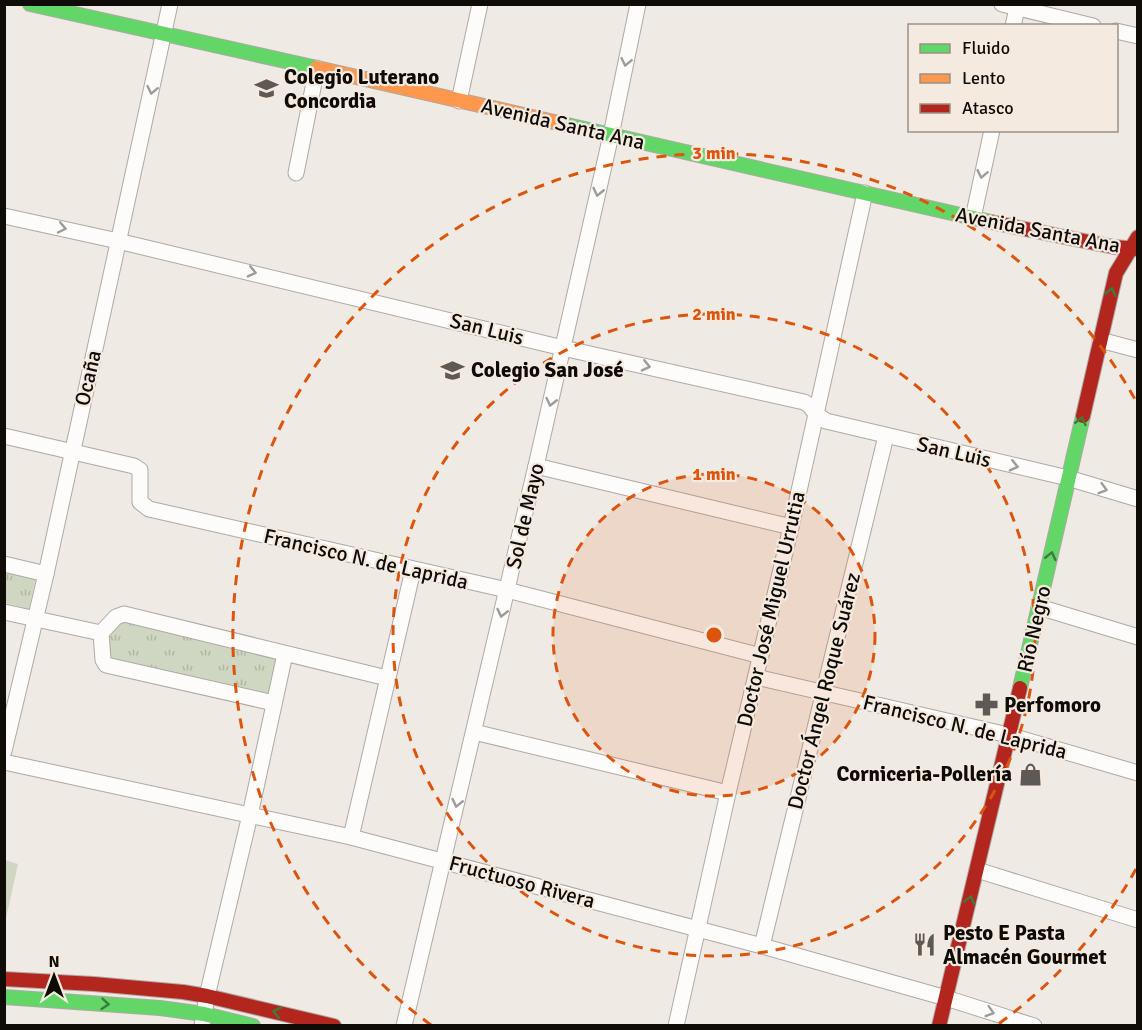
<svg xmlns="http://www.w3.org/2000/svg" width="1142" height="1030" viewBox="0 0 1142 1030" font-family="Signika,sans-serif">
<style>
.green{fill:#cfd7c2}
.park{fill:url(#park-tufts)}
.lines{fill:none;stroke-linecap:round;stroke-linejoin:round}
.street-casing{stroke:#aea9a5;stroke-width:17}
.fast-casing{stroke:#aea9a5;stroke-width:16}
.slow-casing{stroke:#aea9a5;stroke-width:16}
.jam-casing{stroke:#aea9a5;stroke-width:16}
.street{stroke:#fdfcfb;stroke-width:15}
.fast{stroke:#63d668;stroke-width:14}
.slow{stroke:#ff974d;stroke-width:14}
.jam{stroke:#b3261e;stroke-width:14}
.oneway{stroke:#9e9c99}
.oneway2{stroke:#3d7b3c}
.ring{fill:none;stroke:#dd550c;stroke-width:3;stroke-dasharray:10 8}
.labels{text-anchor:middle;stroke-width:4.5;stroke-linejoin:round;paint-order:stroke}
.poi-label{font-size:21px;font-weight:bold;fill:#0f0b07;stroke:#f5eadf;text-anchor:start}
.street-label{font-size:21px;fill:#0f0b07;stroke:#f5eadf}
.centre{fill:#dd550c;stroke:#f5eadf;stroke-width:3}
.ring-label{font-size:18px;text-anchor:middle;font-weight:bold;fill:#dd550c;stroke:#f5eadf;stroke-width:4.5;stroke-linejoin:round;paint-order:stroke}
</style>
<defs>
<pattern id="park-tufts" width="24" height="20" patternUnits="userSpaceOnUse" patternTransform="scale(1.5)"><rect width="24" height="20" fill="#cfd7c2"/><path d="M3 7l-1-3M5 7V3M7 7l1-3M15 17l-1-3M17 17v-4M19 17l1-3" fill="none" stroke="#b1b7a5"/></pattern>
</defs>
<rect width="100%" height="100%" fill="#f0eae4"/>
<!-- green -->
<polygon class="green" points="5,860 18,864 5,923 4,860"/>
<!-- park -->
<g class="park">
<polygon points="5,567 36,577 29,609 5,603"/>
<polygon points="126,619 282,657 272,699 110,663 105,634"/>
</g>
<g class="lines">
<defs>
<g id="street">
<polyline points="1002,4 1093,26"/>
<polyline points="1013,26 1018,4"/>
<polyline points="1116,31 1138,36"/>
<polyline points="459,101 480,4"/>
<polyline points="296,173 317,68"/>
<polyline points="4,216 118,241 563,348 804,402 809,405 816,414 826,421 1068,478 1138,499"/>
<polyline points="973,218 992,130"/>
<polyline points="1100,340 1138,350"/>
<polyline points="4,436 134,466 140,470 140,502 149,509 507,590 761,656"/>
<polyline points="536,466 791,527"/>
<polyline points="4,564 46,574"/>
<polyline points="1039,607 1138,637"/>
<polyline points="4,612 101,633"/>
<polyline points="756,677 1008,735 1138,773"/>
<polyline points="274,703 106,665 103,660 101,633 116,617 124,614 387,678"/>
<polyline points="474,732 728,793"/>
<polyline points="4,751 46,574 170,4"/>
<polyline points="4,762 351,837 762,946 946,998 1034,1026"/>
<polyline points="351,837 413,570"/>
<polyline points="977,870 1138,920"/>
<polyline points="762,946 886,436"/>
<polyline points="202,1026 207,996 250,815 285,654"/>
<polyline points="404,1026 536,466 611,135 638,4"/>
<polyline points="676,1026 728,793 791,527 865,193"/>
</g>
<g id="fast">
<polyline points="30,4 317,68"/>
<polyline points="554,122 991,222"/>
<polyline points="1020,688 1083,416"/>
<polyline points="4,997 160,1008 204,1014 253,1026"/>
</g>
<polyline id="slow" points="317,68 554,122"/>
<g id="jam">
<polyline points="991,222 1114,247 1138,249"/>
<polyline points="1083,416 1116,273 1138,237"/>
<polyline points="4,979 94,984 183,992 207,996 334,1026"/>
<polyline points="939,1026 1020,688"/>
</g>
</defs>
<!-- street casing -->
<use href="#street" class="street-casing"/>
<!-- fast casing -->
<use href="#fast" class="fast-casing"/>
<!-- slow casing -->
<use href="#slow" class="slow-casing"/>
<!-- jam casing -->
<use href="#jam" class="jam-casing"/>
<!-- street -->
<use href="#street" class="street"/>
<!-- fast -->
<use href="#fast" class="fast"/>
<!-- slow -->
<use href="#slow" class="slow"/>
<!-- jam -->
<use href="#jam" class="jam"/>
</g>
<!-- one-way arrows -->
<defs><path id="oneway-chevron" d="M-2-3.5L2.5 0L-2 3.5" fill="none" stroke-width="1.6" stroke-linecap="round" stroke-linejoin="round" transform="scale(1.5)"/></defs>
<g class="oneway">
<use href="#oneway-chevron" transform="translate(626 62) rotate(102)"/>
<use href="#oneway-chevron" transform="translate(152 90) rotate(102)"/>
<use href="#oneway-chevron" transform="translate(982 174) rotate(102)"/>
<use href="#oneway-chevron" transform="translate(598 192) rotate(103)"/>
<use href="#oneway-chevron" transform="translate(62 228) rotate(12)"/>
<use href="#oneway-chevron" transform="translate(252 272) rotate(13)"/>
<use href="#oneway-chevron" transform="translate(646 366) rotate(13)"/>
<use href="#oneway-chevron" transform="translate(551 402) rotate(103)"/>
<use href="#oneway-chevron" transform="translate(1014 466) rotate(13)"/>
<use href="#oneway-chevron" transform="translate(1103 489) rotate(16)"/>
<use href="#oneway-chevron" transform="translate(502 613) rotate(103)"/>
<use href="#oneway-chevron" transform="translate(457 803) rotate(103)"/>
<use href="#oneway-chevron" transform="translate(990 1012) rotate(17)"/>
</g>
<g class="oneway2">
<use href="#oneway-chevron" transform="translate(1111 292) rotate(-77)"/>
<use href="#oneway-chevron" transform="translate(1081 421) rotate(-77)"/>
<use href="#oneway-chevron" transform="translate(1051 556) rotate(-77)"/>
<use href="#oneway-chevron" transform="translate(970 900) rotate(-76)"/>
<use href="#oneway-chevron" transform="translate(105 1004) rotate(5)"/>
<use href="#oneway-chevron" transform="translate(277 1012) rotate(-167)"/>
</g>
<!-- distance rings -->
<circle cx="714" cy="635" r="161" fill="#dd550c" fill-opacity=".12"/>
<g class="ring">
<circle cx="714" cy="635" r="161"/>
<circle cx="714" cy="635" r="321"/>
<path d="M1136 869A482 482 0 0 1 997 1025M431 1025A482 482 0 1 1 1136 401"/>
</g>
<!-- icons -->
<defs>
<symbol id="school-bare" viewBox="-9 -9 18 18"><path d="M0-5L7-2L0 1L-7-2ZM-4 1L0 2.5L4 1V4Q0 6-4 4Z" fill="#5e5954" stroke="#f5eadf" stroke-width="2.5" paint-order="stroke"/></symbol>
<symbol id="pharmacy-bare" viewBox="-9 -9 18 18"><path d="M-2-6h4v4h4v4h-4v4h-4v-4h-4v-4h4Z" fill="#5e5954" stroke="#f5eadf" stroke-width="2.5" paint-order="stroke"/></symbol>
<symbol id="shop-bare" viewBox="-9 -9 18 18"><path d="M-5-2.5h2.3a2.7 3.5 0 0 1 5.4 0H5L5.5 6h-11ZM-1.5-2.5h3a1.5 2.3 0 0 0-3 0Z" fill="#5e5954" stroke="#f5eadf" stroke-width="2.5" paint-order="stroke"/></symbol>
<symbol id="restaurant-bare" viewBox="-9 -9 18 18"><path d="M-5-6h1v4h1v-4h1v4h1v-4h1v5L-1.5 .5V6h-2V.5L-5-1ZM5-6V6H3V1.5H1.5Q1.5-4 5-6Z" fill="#5e5954" stroke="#f5eadf" stroke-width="2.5" paint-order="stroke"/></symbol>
</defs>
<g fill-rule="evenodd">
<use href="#school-bare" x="250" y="72" width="33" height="33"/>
<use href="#school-bare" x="436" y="354" width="33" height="33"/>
<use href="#pharmacy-bare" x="970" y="688" width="33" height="33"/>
<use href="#shop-bare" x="1014" y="758" width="33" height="33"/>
<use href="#restaurant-bare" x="908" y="928" width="33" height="33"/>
</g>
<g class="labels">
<!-- poi labels -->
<g class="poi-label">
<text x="284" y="84">Colegio Luterano<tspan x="284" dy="24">Concordia</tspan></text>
<text x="471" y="377">Colegio San José</text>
<text x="1004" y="712">Perfomoro</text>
<text x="1012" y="781" text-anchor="end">Corniceria-Pollería</text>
<text x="943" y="940">Pesto E Pasta<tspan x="943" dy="24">Almacén Gourmet</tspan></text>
</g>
<!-- street labels -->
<g class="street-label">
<text transform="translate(563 124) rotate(13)" y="7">Avenida Santa Ana</text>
<text transform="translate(1038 230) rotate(11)" y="7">Avenida Santa Ana</text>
<text transform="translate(487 329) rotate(14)" y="7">San Luis</text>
<text transform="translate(88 378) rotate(-77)" y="7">Ocaña</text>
<text transform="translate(954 452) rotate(13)" y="7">San Luis</text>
<text transform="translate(525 516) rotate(-77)" y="7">Sol de Mayo</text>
<text transform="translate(366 559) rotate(13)" y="7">Francisco N. de Laprida</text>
<text transform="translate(771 609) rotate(-77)" y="7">Doctor José Miguel Urrutia</text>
<text transform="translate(1034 629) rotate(-77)" y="7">Río Negro</text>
<text transform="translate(824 691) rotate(-76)" y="7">Doctor Ángel Roque Suárez</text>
<text transform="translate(965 727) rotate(14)" y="7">Francisco N. de Laprida</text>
<text transform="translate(522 882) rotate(15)" y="7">Fructuoso Rivera</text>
</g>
</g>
<circle cx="714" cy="635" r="9" class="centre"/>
<g class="ring-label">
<text x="714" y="159">3 min</text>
<text x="714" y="320">2 min</text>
<text x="714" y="480">1 min</text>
</g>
<!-- border -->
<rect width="1142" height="1030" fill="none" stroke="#0f0b07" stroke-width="12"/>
<!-- legend -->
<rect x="908" y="24" width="210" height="108" fill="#f5eadf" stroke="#999189" stroke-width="1.5"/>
<rect x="920" y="44" width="30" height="9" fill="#63d668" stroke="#999189" stroke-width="1.5"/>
<text x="962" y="54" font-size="18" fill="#0f0b07">Fluido</text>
<rect x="920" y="74" width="30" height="9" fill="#ff974d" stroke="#999189" stroke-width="1.5"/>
<text x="962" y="84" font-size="18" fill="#0f0b07">Lento</text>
<rect x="920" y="104" width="30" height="9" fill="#b3261e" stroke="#999189" stroke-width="1.5"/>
<text x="962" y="114" font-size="18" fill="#0f0b07">Atasco</text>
<!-- north arrow -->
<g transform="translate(54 976)" stroke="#f5eadf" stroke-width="4.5" paint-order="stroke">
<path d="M0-4.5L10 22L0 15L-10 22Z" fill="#0f0b07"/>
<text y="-9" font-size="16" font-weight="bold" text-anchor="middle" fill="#0f0b07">N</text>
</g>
</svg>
